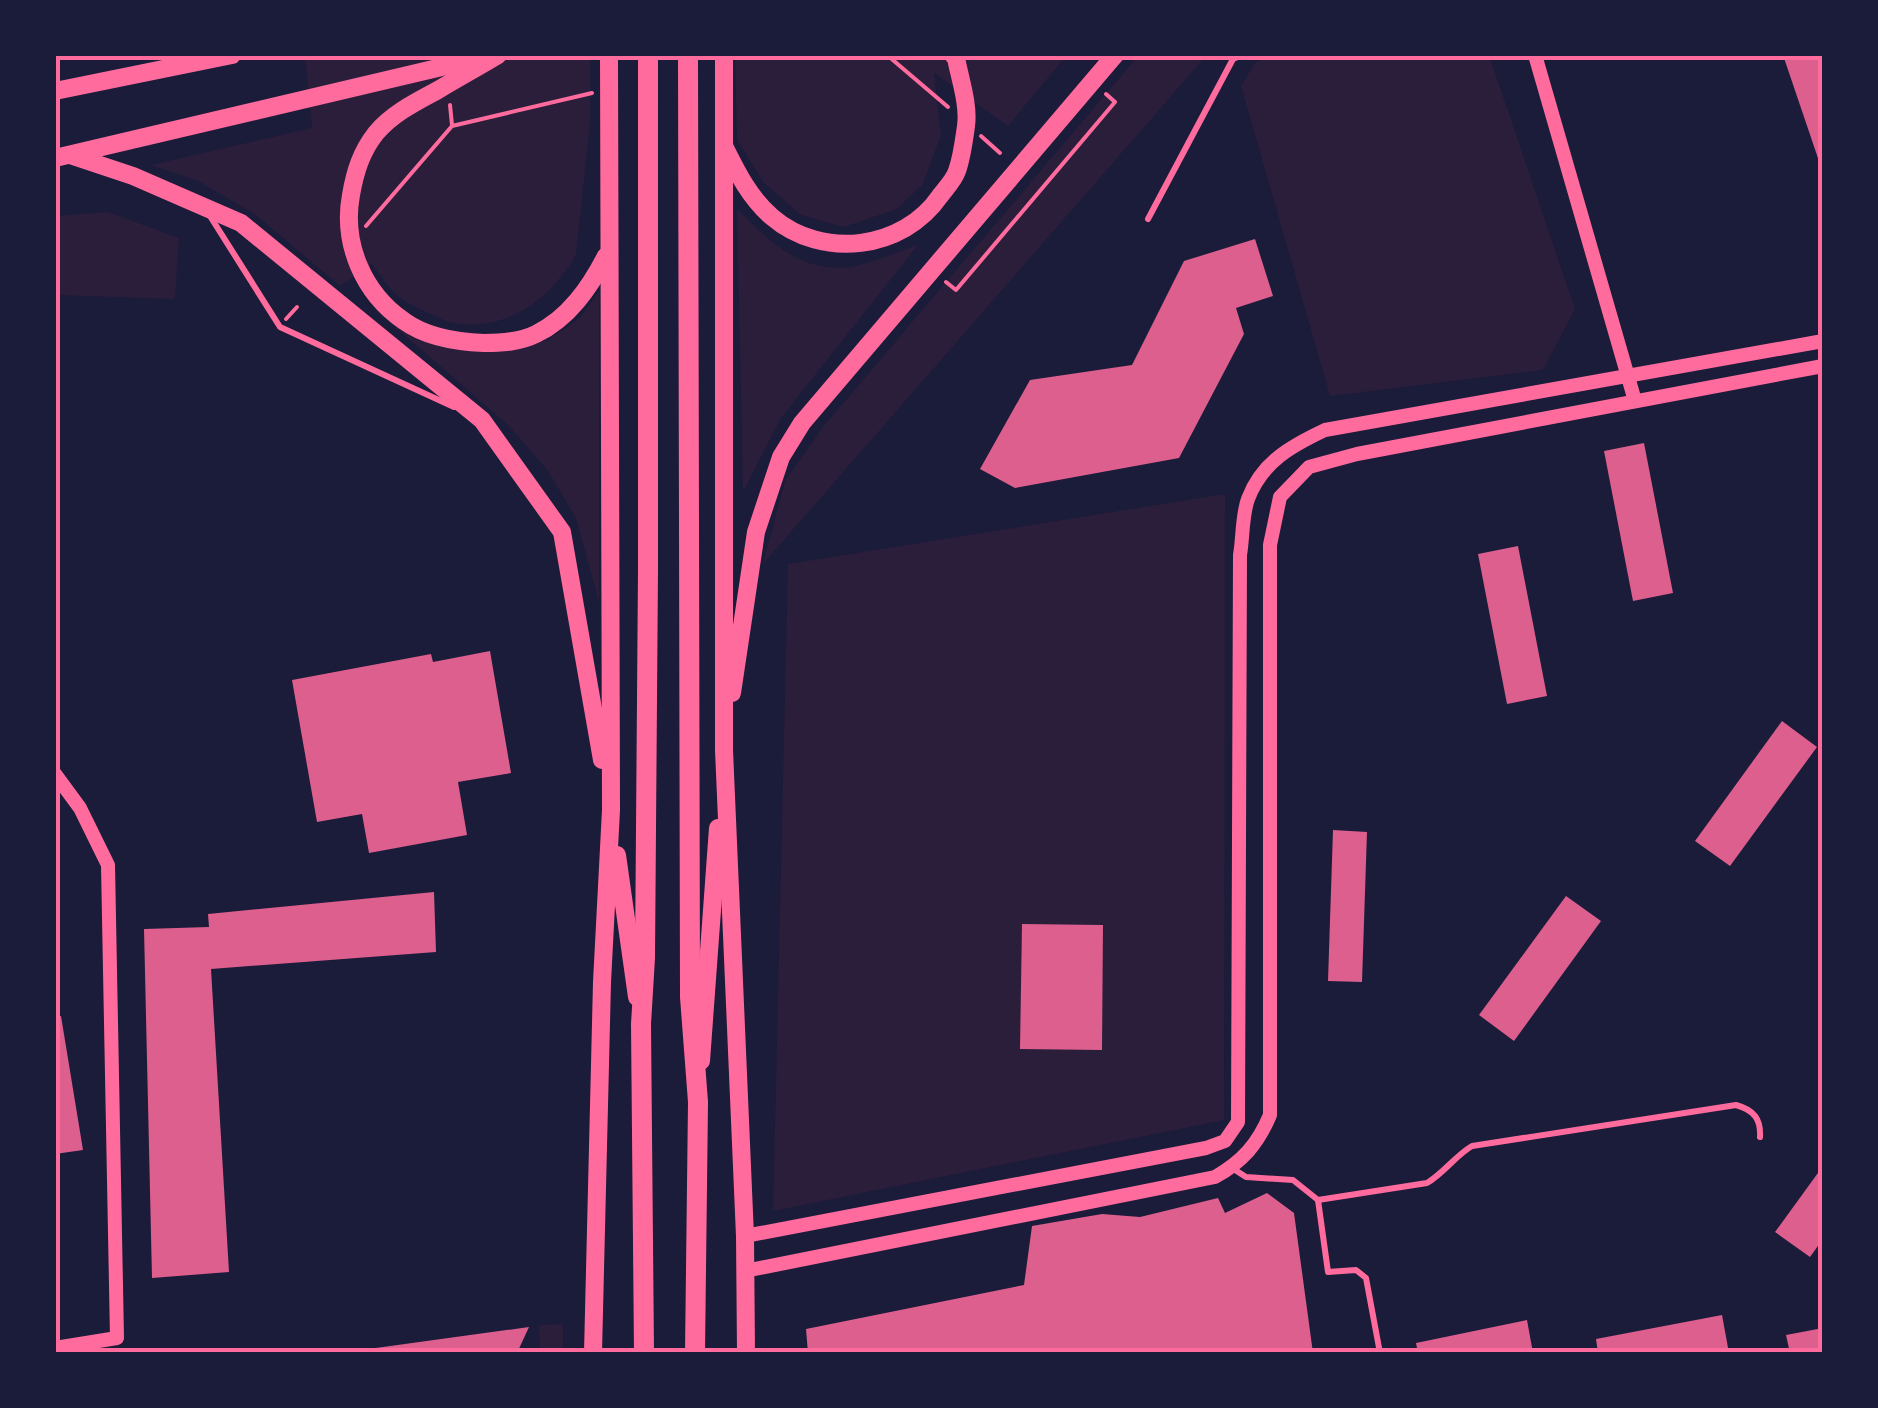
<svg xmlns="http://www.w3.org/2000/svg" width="1878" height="1408" viewBox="0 0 1878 1408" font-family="'Space Grotesk',sans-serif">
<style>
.green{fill:#2a1e3b}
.building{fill:#dd5f8e}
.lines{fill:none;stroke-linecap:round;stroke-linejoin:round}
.path{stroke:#ff6b9d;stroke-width:4}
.service{stroke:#ff6b9d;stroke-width:6}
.tertiary{stroke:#ff6b9d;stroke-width:14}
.primary{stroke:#ff6b9d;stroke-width:18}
.trunk{stroke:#ff6b9d;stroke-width:20}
.neatline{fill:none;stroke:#ff6b9d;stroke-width:4}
</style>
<rect width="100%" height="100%" fill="#1b1b3a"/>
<!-- green -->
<g class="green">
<path d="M305,55H590V123L576,255C550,299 508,332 453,323C443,321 434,315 424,311C415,306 404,302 397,295C387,287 380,274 372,264L340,286L256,215L198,181L151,165L312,128Z"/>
<polygon points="735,55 1067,55 1008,126 934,73 941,135 923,184 897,209 844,227 801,215 764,183 737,140"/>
<polygon points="1139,55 1207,55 763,564 785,481 823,427"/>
<polygon points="1269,55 1489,55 1575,309 1543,370 1330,396 1241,86 1255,63"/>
<path d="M737,209C768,239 795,269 843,268C859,268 900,251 918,245L781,418L743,492Z"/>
<polygon points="108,212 179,238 175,299 55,295 55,216"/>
<polygon points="599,291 599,602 576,518 548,471 508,425 394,326 462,350 502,352 548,340 580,318"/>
<polygon points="1225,494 1224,1120 773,1211 788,564"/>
<polygon points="563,1324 563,1353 540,1353 539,1325"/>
</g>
<!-- building -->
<g class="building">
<polygon points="1783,55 1823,55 1823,170 1822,170"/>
<polygon points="1255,239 1273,296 1236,308 1244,334 1179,458 1015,488 980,469 1030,380 1132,365 1184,261"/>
<polygon points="1644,443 1673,593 1633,601 1604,451"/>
<polygon points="1518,546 1547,696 1507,704 1478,554"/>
<polygon points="490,651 511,773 458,782 467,835 369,853 362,814 317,822 292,680 431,654 433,662"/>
<polygon points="1782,721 1817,747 1730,866 1695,841"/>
<polygon points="1333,830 1367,832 1362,982 1328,981"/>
<polygon points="434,892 436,952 211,969 229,1272 152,1278 144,929 209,927 208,914"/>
<polygon points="1566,896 1601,921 1514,1041 1479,1015"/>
<polygon points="1022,924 1103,925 1102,1050 1020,1049"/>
<polygon points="61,1016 83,1150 55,1154 55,1017"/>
<polygon points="1823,1166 1823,1239 1810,1257 1775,1232"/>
<polygon points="1267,1193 1294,1213 1313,1353 808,1353 806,1329 1024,1285 1032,1226 1102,1214 1140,1217 1218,1198 1225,1213"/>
<polygon points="1722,1315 1729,1353 1598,1353 1596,1339"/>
<polygon points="1527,1320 1533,1353 1418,1353 1416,1343"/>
<polygon points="529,1327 517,1353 354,1353 354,1351"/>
<polygon points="1823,1328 1823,1353 1790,1353 1786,1335"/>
</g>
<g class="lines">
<!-- path -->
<g class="path">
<polyline points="887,55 948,107"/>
<polyline points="450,105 452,125"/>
<polyline points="981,136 1000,153"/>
<polyline points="366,226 452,126 592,93"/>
<polyline points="946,282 956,290 1115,102 1106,94"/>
<polyline points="286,319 297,307"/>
</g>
<!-- service -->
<g class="service">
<polyline points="210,216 280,327 454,407"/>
<polyline points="1148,219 1233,59 1242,55"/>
<polyline points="1232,1168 1246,1177 1293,1180 1318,1200 1328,1272 1356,1270 1366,1278 1380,1353"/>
<path d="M1318,1200L1427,1183C1444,1173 1455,1156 1472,1146L1736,1105C1754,1110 1761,1119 1760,1137"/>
</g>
<!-- tertiary -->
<g class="tertiary">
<polyline points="1535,55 1635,401"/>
<polyline points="55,774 80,808 108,865 117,1338 55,1348"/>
<path d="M745,1236L1206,1148L1225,1141L1238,1122L1240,555C1243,538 1242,515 1248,499C1262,462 1291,446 1325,430L1823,341"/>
<path d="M745,1271L1215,1177C1242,1162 1258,1144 1270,1115V545L1280,497L1309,467L1357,454L1823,366"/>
</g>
<!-- primary -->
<g class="primary">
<path d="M498,55C478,67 458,78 438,90C416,102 393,113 376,133C361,152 355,172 351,195C342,243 363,293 404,321C426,337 458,342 484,343C502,343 520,342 536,334C569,318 590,287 606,256"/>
<polyline points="724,55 724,750 745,1236 746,1353"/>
<polyline points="55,91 232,55"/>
<path d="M725,148C738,174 750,198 772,217C822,260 903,250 940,196C946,188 954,180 957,171C962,157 964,140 966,126C969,105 960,79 956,58L953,55"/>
<polyline points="70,155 133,176 241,223 482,420 562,532 602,760"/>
<polyline points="55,158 480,58"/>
<polyline points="732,693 756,532 781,457 802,423 1115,55"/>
<polyline points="617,855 637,997"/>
<polyline points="701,1061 718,828"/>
<polyline points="593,1353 602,982 611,810 609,55"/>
</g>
<!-- trunk -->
<g class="trunk">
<polyline points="688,55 690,997 698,1102 695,1353"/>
<polyline points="644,1353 641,1024 645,958 648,569 648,55"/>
</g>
</g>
<!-- border -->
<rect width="1878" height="1408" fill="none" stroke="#1b1b3a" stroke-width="115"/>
<rect x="58" y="58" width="1762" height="1292" class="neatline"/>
</svg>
